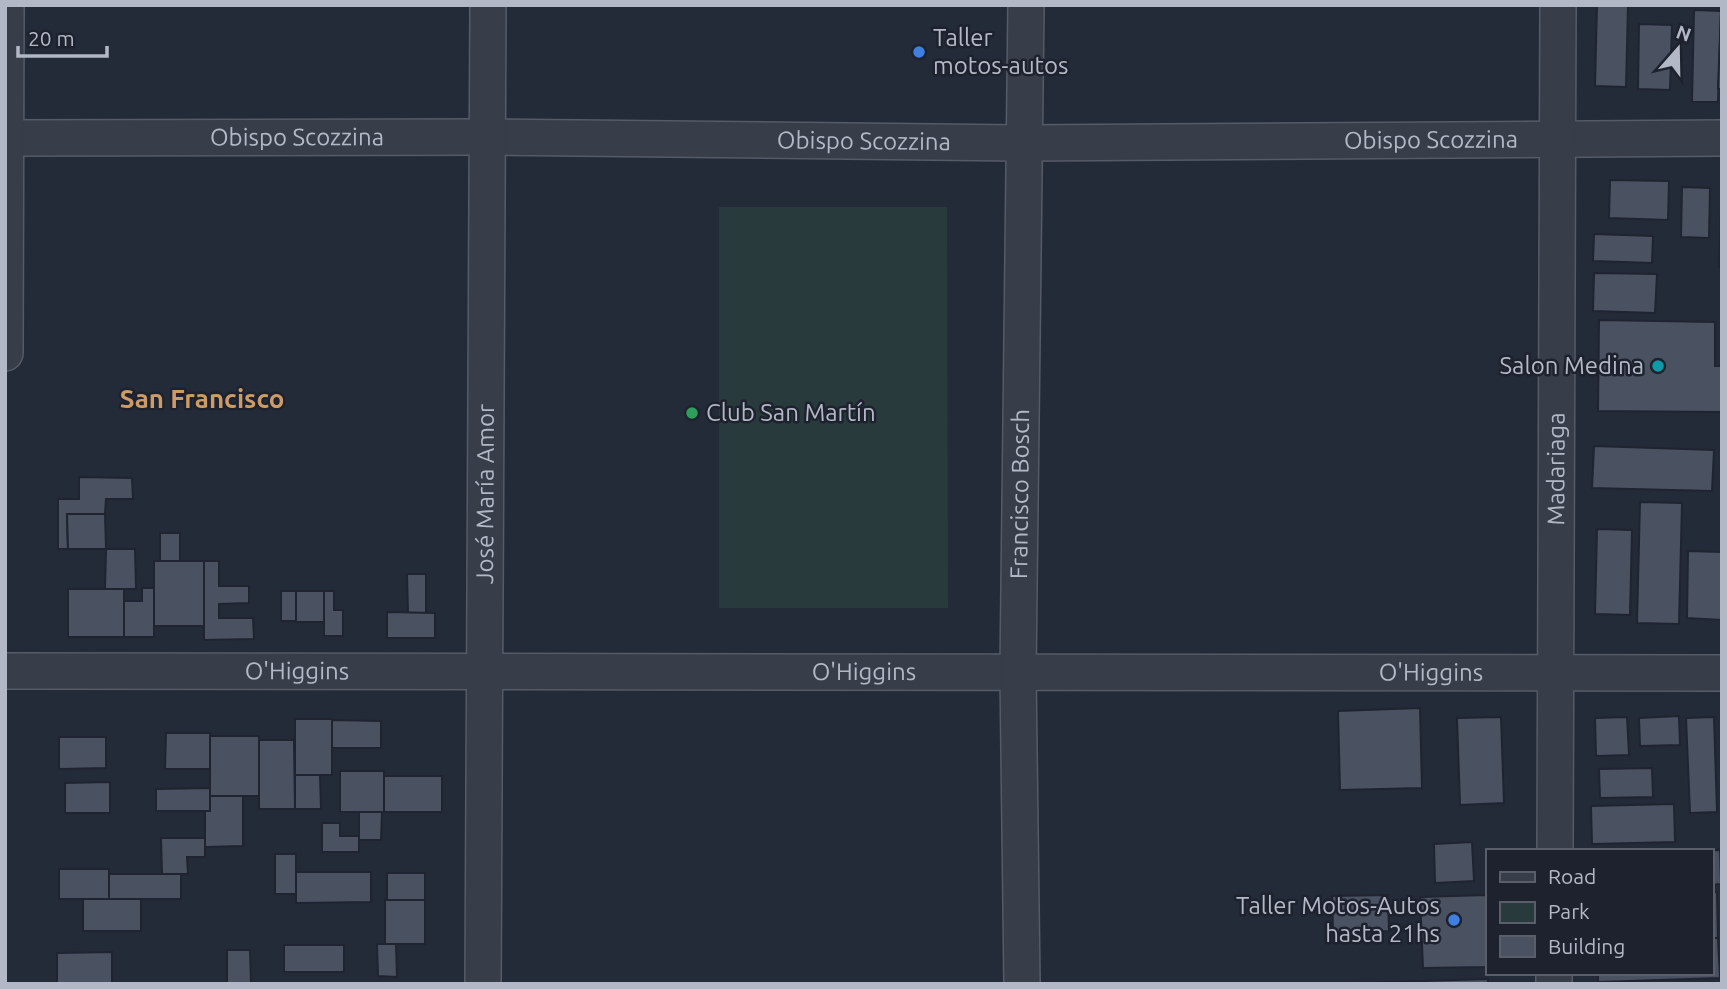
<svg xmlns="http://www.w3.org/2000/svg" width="1727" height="989" viewBox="0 0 1727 989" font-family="Ubuntu,sans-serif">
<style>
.green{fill:#293a3c}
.building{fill:#4a5262;stroke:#1f2430;stroke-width:2}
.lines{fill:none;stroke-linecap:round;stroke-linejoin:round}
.minor-casing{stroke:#555b67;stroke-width:38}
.minor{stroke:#373d49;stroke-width:35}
.shop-dot{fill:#3f7fe0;stroke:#1d222e;stroke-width:2.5}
.culture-dot{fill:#0f9aa8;stroke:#1d222e;stroke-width:2.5}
.leisure-dot{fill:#2e9e5b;stroke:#1d222e;stroke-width:2.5}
.labels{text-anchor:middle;stroke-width:5;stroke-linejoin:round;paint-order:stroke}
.poi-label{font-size:24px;fill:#b2b8c5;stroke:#1d222e;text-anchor:start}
.street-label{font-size:24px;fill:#b2b8c5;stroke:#1d222e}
.neighbourhood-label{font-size:26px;font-weight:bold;fill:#cb9b68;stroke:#1d222e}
</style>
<rect width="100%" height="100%" fill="#242b38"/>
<!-- green -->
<polygon class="green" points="719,207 947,207 948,608 719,608"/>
<!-- building -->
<g class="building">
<polygon points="1597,5 1628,5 1626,87 1595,86"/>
<polygon points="1694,10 1721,11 1718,102 1692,102"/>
<polygon points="1721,11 1722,11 1722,89 1718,89"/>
<polygon points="1639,24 1672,25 1670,90 1638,89"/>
<polygon points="1722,176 1722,267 1719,267"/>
<polygon points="1610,180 1669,181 1668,220 1609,218"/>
<polygon points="1682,187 1710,188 1709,238 1681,237"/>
<polygon points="1594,234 1653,236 1652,263 1593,261"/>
<polygon points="1594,273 1657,274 1655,313 1593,311"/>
<polygon points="1599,320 1715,322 1715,366 1722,366 1722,412 1598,411"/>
<polygon points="1594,446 1714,450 1712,491 1592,488"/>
<polygon points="79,477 132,478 133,499 106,499 105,514 67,514 68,549 58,549 58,499 79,499"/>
<polygon points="1640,502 1682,503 1679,624 1637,623"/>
<polygon points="67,514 105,514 106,549 68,549"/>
<polygon points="1597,529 1632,530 1630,615 1595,614"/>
<polygon points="160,533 180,533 180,561 160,562"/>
<polygon points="106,549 135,549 136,589 105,589"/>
<polygon points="1688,551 1722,552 1722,620 1687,618"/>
<polygon points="154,561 204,561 205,626 154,626"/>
<polygon points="204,561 219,561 219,586 249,586 249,603 219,604 219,618 253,618 254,639 204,640"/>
<polygon points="407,574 426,574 426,613 408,613"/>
<polygon points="142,588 154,588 154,637 124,637 124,601 142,601"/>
<rect x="68" y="589" width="56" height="48"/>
<rect x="281" y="591" width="15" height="30"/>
<rect x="296" y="591" width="28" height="31"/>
<polygon points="324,591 334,591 334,610 343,610 343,636 324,636"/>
<polygon points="387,612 435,613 435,638 387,638"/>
<polygon points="1420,708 1422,788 1340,790 1338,711"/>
<polygon points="1679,716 1680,745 1640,746 1639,718"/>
<polygon points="1501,717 1504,803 1460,805 1457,718"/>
<polygon points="1627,717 1629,755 1596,756 1595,718"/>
<polygon points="1714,717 1717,812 1690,813 1686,718"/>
<rect x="295" y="719" width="37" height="56"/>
<polygon points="332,720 381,721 381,748 332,748"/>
<polygon points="166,733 210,733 210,769 165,769"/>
<polygon points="210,736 259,736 260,796 210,796"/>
<polygon points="59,737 106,737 106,768 59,769"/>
<polygon points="259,740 294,740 295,809 259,809"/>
<polygon points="1652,768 1653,797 1600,798 1599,769"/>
<rect x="340" y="771" width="44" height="41"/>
<polygon points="295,775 320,775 321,809 295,809"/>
<rect x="384" y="776" width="58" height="36"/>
<polygon points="110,782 110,813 65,813 65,783"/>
<polygon points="210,788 210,811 156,811 156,789"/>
<polygon points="210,796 243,796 243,846 205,847 205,811 210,811"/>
<polygon points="1674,804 1675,842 1592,844 1591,806"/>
<polygon points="359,812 382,812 381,840 359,840"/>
<polygon points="322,823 340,823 340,836 359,836 359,852 322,852"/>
<polygon points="161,838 205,838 205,857 187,857 188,874 162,874"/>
<polygon points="1472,842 1474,881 1435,883 1434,844"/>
<polygon points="1720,850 1721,884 1711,885 1711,851 1699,851"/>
<rect x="275" y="854" width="21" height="40"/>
<rect x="59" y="869" width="50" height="30"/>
<polygon points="296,872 371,872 371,902 296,903"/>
<rect x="387" y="873" width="38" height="27"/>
<rect x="109" y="874" width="72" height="25"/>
<polygon points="1711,892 1717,892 1718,938 1711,938"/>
<polygon points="1388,895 1389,931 1333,933 1332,896"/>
<polygon points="1487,895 1487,967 1423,968 1420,897"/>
<rect x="83" y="899" width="58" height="32"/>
<rect x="385" y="900" width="40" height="44"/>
<polygon points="1711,938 1718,938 1720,978 1598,982 1598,973 1711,973"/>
<polygon points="377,944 396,944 397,977 378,976"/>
<rect x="284" y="945" width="60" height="27"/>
<polygon points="227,950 250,950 251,984 227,984"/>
<polygon points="112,952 112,984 57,984 57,953"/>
<polygon points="1488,979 1488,984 1357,984 1357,983"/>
</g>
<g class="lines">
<defs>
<g id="minor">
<path id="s1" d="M5,138L488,137L1027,143L1722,138"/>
<polyline points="5,353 6,5"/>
<path id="s2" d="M5,671L1722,673"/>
<path id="s3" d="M1555,851L1558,5"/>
<path id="s4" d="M483,984L488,5"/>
<path id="s5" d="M1022,984L1018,672L1026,5"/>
<polyline points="1554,984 1554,973"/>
</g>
</defs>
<!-- minor casing -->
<use href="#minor" class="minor-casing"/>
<!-- minor -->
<use href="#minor" class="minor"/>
</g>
<!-- markers -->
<g class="shop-dot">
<circle cx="919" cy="52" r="7"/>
<circle cx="1454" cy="920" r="7"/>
</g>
<circle class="culture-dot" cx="1658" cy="366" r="7"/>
<circle class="leisure-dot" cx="692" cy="413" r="7"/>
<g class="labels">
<!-- poi labels -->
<g class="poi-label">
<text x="933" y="46">Taller<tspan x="933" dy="28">motos-autos</tspan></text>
<text x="1644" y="374" text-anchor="end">Salon Medina</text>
<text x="706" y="421">Club San Martín</text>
<text x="1440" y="914" text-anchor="end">Taller Motos-Autos<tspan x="1440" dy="28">hasta 21hs</tspan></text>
</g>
<!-- street labels -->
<g class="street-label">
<text dy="8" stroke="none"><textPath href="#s1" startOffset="292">Obispo Scozzina</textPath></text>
<text dy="8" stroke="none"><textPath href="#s1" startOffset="1426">Obispo Scozzina</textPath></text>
<text dy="8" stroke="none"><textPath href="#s1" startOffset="859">Obispo Scozzina</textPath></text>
<text dy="8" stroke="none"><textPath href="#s3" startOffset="382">Madariaga</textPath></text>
<text dy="8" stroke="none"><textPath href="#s4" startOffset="490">José María Amor</textPath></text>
<text dy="8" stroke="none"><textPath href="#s5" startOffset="490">Francisco Bosch</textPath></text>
<text dy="8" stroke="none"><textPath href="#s2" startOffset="292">O'Higgins</textPath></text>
<text dy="8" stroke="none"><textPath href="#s2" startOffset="859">O'Higgins</textPath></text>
<text dy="8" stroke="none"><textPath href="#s2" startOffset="1426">O'Higgins</textPath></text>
</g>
<!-- neighbourhood labels -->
<g class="neighbourhood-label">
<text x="202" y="408">San Francisco</text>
</g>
</g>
<!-- border -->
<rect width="1727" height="989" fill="none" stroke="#b2b8c5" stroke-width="14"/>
<!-- legend -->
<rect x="1486" y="849" width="228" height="126" fill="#1d222e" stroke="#595e6a" stroke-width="2"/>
<rect x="1500" y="872" width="35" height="10" fill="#373d49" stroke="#595e6a" stroke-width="2"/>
<text x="1548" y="884" font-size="21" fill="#b2b8c5">Road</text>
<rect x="1500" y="902" width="35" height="21" fill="#293a3c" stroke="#595e6a" stroke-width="2"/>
<text x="1548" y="919" font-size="21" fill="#b2b8c5">Park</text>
<rect x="1500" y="936" width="35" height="21" fill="#4a5262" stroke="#595e6a" stroke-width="2"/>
<text x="1548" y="954" font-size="21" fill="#b2b8c5">Building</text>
<!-- north arrow -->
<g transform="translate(1678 49) rotate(20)" stroke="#1d222e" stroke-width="5" paint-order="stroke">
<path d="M0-5L12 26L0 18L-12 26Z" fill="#b2b8c5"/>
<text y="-10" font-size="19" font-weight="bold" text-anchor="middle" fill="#b2b8c5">N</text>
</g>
<!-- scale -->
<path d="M18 46v10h89v-10" fill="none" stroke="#b2b8c5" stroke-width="3.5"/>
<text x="28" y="46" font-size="21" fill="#b2b8c5" stroke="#1d222e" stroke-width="5" paint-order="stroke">20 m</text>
</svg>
